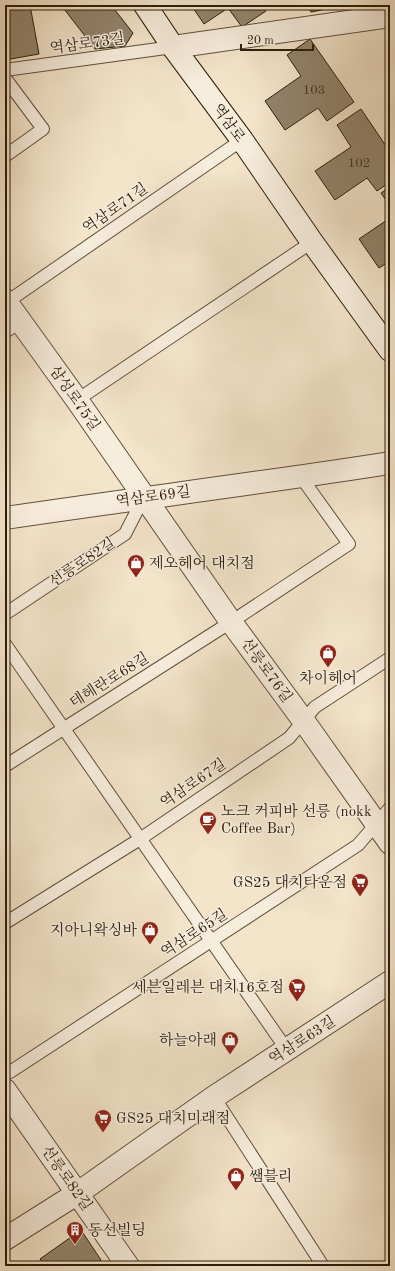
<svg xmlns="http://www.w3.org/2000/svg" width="395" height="1271" viewBox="0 0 395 1271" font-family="'Old Standard TT','Noto Serif KR',serif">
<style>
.building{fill:#93846e;stroke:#2c1d0b}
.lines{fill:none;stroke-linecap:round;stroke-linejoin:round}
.lane-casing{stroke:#5e4f3b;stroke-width:14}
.street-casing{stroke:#5e4f3b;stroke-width:24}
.secondary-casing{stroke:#2c1d0b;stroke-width:24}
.lane{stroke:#f7eddd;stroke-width:12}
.street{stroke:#f7eddd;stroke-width:22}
.secondary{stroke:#f7eddd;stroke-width:22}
.labels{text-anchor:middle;stroke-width:3;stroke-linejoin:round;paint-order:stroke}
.number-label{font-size:13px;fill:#463724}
.street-label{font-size:15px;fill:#2c1d0b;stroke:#f7eddd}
.poi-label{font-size:15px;fill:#2c1d0b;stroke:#f7eddd;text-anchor:start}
</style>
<rect width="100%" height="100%" fill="#f3e4ca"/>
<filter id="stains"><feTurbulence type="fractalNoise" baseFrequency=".005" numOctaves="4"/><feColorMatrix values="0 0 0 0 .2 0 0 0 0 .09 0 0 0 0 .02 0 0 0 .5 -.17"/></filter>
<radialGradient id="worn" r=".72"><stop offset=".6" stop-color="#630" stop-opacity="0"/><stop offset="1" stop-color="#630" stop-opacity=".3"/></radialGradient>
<!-- building -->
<g class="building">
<polygon points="5,5 30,5 39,54 5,60"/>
<polygon points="61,5 111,5 133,33 125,46 95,49"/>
<polygon points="191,5 262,5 266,11 242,27 228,8 204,24"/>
<polygon points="307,5 338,5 337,7 311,12"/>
<polygon points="310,39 354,102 327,121 318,108 285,130 265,101 301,76 287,55"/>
<polygon points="361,109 390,152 390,182 377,191 367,178 335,200 315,171 351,147 337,125"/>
<polygon points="390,187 390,206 381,193"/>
<polygon points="390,218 390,261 379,268 359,239"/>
<polygon points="81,1230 101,1260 92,1266 45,1266 40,1259"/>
</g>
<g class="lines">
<defs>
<g id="lane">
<polyline points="5,70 173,47"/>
<polyline points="5,78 43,129 5,156"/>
<polyline points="7,302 242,140"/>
<polyline points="5,332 20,322"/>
<polyline points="77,400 312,242"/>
<polyline points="5,614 125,534 144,497"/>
<polyline points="5,644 287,1050"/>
<polyline points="5,766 231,622 349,544 301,477"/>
<polyline points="5,923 140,839 289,738 315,707 390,658"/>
<polyline points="5,1073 10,1072 358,845 390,808"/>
<polyline points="214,1097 323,1266"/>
</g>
<g id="street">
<polyline points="173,47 390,16"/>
<polyline points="5,300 77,400 231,622 303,720 390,843"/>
<path d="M5,518C133,499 262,483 390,463"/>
<polyline points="5,1090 128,1266"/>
<polyline points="5,1239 78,1193 214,1097 390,982"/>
</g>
<polyline id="secondary" points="145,5 173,47 242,140 312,242 390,350"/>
</defs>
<!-- lane casing -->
<use href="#lane" class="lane-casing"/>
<!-- street casing -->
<use href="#street" class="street-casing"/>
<!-- secondary casing -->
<use href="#secondary" class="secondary-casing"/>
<!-- lane -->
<use href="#lane" class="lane"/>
<!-- street -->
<use href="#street" class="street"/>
<!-- secondary -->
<use href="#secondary" class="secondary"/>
</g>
<!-- icons -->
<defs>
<symbol id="shop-pin" viewBox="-11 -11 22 30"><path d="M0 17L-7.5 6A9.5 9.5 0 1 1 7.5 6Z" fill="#8f2418" stroke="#f7eddd"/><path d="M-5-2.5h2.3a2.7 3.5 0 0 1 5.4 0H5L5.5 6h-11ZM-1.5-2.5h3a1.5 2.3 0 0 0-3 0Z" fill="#fff"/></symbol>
<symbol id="cafe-pin" viewBox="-11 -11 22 30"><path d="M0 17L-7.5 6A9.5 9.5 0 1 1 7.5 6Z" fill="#8f2418" stroke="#f7eddd"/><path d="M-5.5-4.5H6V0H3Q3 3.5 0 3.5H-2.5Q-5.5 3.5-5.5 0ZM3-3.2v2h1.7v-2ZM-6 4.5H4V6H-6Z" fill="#fff"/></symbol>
<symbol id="supermarket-pin" viewBox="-11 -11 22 30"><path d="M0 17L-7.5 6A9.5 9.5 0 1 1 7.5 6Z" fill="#8f2418" stroke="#f7eddd"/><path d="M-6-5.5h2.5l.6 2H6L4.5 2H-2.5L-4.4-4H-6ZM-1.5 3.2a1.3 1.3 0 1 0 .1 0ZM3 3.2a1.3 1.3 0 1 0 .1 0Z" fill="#fff"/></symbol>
<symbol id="building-pin" viewBox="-11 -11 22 30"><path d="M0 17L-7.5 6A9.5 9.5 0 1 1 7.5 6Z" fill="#8f2418" stroke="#f7eddd"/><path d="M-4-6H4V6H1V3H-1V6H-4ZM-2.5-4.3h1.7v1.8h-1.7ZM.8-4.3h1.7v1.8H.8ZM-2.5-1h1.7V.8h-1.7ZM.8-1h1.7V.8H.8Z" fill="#fff"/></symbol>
</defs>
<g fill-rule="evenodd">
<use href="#shop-pin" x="126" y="553" width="20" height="27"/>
<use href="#shop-pin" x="318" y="643" width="20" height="27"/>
<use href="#cafe-pin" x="198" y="810" width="20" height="27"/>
<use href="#supermarket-pin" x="350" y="872" width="20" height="27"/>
<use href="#shop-pin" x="140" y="920" width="20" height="27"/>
<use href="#supermarket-pin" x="287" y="977" width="20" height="27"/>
<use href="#shop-pin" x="220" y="1030" width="20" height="27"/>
<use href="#supermarket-pin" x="93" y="1108" width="20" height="27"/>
<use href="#shop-pin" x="226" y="1166" width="20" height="27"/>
<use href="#building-pin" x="65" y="1220" width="20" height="27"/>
</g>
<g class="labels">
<!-- number labels -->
<g class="number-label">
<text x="314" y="94">103</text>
<text x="359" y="167">102</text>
</g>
<!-- street labels -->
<g class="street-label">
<text transform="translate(87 43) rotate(-8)" y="5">역삼로73길</text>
<text transform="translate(229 123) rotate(54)" y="5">역삼로</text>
<text transform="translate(115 208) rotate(-35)" y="5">역삼로71길</text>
<text transform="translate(75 398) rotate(55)" y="5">삼성로75길</text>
<text transform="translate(153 496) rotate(-8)" y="5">역삼로69길</text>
<text transform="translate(82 562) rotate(-34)" y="5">선릉로82길</text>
<text transform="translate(267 670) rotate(54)" y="5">선릉로76길</text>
<text transform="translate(109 680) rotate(-32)" y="5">테헤란로68길</text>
<text transform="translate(193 783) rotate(-34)" y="5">역삼로67길</text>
<text transform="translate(194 933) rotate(-33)" y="5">역삼로65길</text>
<text transform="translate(302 1040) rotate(-33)" y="5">역삼로63길</text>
<text transform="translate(67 1178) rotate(55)" y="5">선릉로82길</text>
</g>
<!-- poi labels -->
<g class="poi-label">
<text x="149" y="568">제오헤어 대치점</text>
<text x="328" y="683" text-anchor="middle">차이헤어</text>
<text x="221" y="816">노크 커피바 선릉 (nokk<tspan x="221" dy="17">Coffee Bar)</tspan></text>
<text x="347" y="887" text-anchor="end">GS25 대치타운점</text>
<text x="137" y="935" text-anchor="end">지아니왁싱바</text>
<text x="284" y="992" text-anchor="end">세븐일레븐 대치16호점</text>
<text x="217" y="1045" text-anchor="end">하늘아래</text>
<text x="116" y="1123">GS25 대치미래점</text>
<text x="249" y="1181">쌤블리</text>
<text x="88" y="1235">동선빌딩</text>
</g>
</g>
<!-- margin -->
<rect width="395" height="1271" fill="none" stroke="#f3e4ca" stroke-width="20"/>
<rect x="6" y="6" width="383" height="1259" fill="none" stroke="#2c1d0b" stroke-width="2"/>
<rect x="10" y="10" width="375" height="1251" fill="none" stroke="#2c1d0b"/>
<!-- scale -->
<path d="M241 44v6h72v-6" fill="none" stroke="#2c1d0b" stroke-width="2"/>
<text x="247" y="44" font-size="12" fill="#2c1d0b" stroke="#f7eddd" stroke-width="3" paint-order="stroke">20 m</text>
<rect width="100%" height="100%" filter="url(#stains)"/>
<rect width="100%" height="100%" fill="url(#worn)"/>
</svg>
